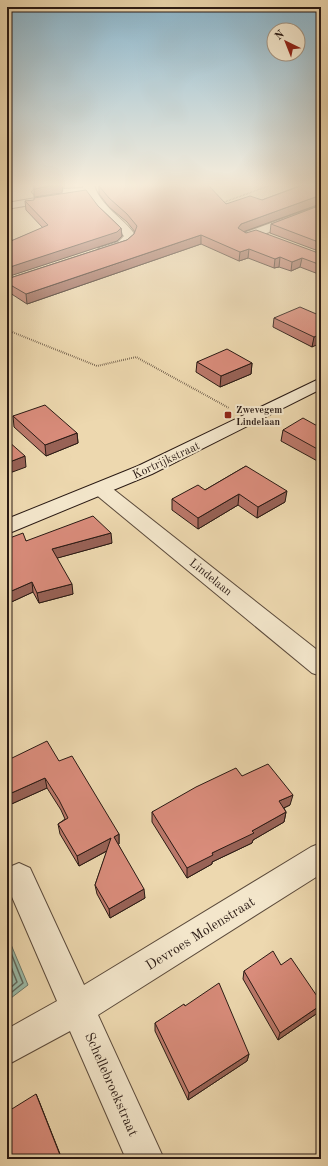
<svg xmlns="http://www.w3.org/2000/svg" width="328" height="1166" viewBox="0 0 328 1166" font-family="'Old Standard TT',serif">
<style>
.water{fill:#9abaa7;stroke:#6d7a6c}
.lines{fill:none;stroke-linecap:round;stroke-linejoin:round}
.shore{stroke:#626a5e;stroke-width:1.5}
.minor-casing{stroke:#5b4a3b;stroke-width:2}
.secondary-casing{stroke:#2a1a14;stroke-width:2}
.path-far1{stroke:#2a1a14;stroke-width:1.5;stroke-dasharray:0.5 1;stroke-linecap:butt}
.path{stroke:#2a1a14;stroke-width:2;stroke-dasharray:0.5 1.5;stroke-linecap:butt}
.minor{fill:#f3e6cb;fill-rule:evenodd}
.secondary{fill:#f3e6cb;fill-rule:evenodd}
.wall{fill:#bb786a;stroke:#2a1a14}
.shaded-wall{fill:#986256;stroke:#2a1a14}
.building{fill:#d98c7b;stroke:#2a1a14}
.poi-dot{fill:#8f2418;stroke:#f3e6cb;stroke-width:1.5}
.labels{text-anchor:middle;stroke-width:4;stroke-linejoin:round;paint-order:stroke}
.far-poi-label{font-size:10px;font-weight:bold;fill:#2a1a14;stroke:#f3e6cb;text-anchor:start}
.street-label{font-size:12px;fill:#2a1a14;stroke:#f3e6cb}
.near-street-label{font-size:14px;fill:#2a1a14;stroke:#f3e6cb}
</style>
<rect width="100%" height="100%" fill="#edd8af"/>
<filter id="stains"><feTurbulence type="fractalNoise" baseFrequency=".005" numOctaves="4"/><feColorMatrix values="0 0 0 0 .2 0 0 0 0 .09 0 0 0 0 .02 0 0 0 .5 -.17"/></filter>
<radialGradient id="worn" r=".72"><stop offset=".6" stop-color="#630" stop-opacity="0"/><stop offset="1" stop-color="#630" stop-opacity=".3"/></radialGradient>
<!-- water -->
<polygon class="water" points="7,935 28,985 7,1001"/>
<g class="lines">
<!-- shore -->
<g class="shore">
<polyline points="7,943 23,983 7,996"/>
<polyline points="7,957 17,982 7,991"/>
</g>
<defs>
<g id="minor">
<path d="M83,185H94C101,207 123,217 136,236C130,247 112,257 99,254L97,251L99,248L118,242L124,236L96,209L86,194L56,195L61,198L59,200L7,209V203L53,195L34,194L32,192L34,190L83,188Z"/>
<polygon points="321,205 321,212 249,240 245,241 239,237 241,234"/>
<polygon points="101,483 108,485 321,653 321,676 312,673 94,493 91,489 94,485"/>
<polygon points="321,843 321,874 98,1015 164,1159 126,1159 70,1031 7,1065 7,1029 57,1001 12,897 7,899 7,868 19,863 30,868 84,985 311,847"/>
</g>
<polygon id="secondary" points="321,378 321,389 152,474 7,534 7,519 138,466"/>
</defs>
<!-- minor casing -->
<use href="#minor" class="minor-casing"/>
<!-- secondary casing -->
<use href="#secondary" class="secondary-casing"/>
<!-- path-far1 -->
<polyline class="path-far1" points="222,203 271,185"/>
<!-- path -->
<polyline class="path" points="7,330 97,366 136,357 229,408"/>
<!-- minor -->
<use href="#minor" class="minor"/>
<!-- secondary -->
<use href="#secondary" class="secondary"/>
</g>
<!-- wall -->
<g class="wall">
<polygon points="302,185 321,185 321,204 243,232 246,233 321,254 321,275 300,267 291,271 279,267 274,268 248,258 239,261 201,244 27,304 7,291 7,279 127,240 134,234 135,232 127,222 109,207 99,194 99,186 226,204 262,200"/>
<polygon points="25,201 98,206 121,228 122,236 117,241 11,241 43,228 26,210"/>
<polygon points="321,205 321,252 270,233 271,224"/>
<polygon points="321,316 312,347 273,327 274,318"/>
<polygon points="197,362 252,363 251,374 220,387 196,372"/>
<polygon points="13,416 77,433 78,443 46,456 14,427"/>
<polygon points="321,428 321,463 281,441 283,430"/>
<polygon points="246,466 285,502 257,518 238,505 198,529 172,510 172,499 205,490"/>
<polygon points="7,539 26,541 112,543 57,558 73,594 39,603 33,592 7,604"/>
<polygon points="7,754 10,759 59,761 119,834 119,844 118,844 145,898 110,918 97,894 95,885 107,851 79,866 60,834 58,824 65,819 61,810 47,788 7,806"/>
<polygon points="242,776 290,805 284,808 286,812 284,822 253,840 252,843 212,862 212,864 187,878 152,822 152,812"/>
<polygon points="281,965 319,1012 278,1040 243,979 244,971"/>
<polygon points="185,1006 249,1054 247,1061 188,1100 155,1031 155,1023"/>
</g>
<!-- shaded-wall -->
<g class="shaded-wall">
<polygon points="56,185 63,185 62,193 34,197 34,189"/>
<polygon points="321,195 320,204 240,233 238,228 241,224"/>
<polygon points="121,228 122,236 117,241 7,277 7,268"/>
<polygon points="201,235 201,244 27,304 26,294"/>
<polygon points="249,249 248,258 239,261 240,252"/>
<polygon points="280,257 279,267 274,268 275,259"/>
<polygon points="302,258 300,267 291,271 292,262"/>
<polygon points="321,334 321,343 312,347 314,337"/>
<polygon points="252,363 251,374 220,387 221,376"/>
<polygon points="77,433 78,443 46,456 45,445"/>
<polygon points="25,456 26,467 7,474 7,463"/>
<polygon points="287,491 285,502 257,518 258,507"/>
<polygon points="239,494 238,505 198,529 198,518"/>
<polygon points="111,533 112,543 54,559 52,549"/>
<polygon points="32,582 33,592 7,604 7,593"/>
<polygon points="72,584 73,594 39,603 37,593"/>
<polygon points="45,778 47,788 7,806 7,795"/>
<polygon points="293,795 290,805 277,811 279,801"/>
<polygon points="286,812 284,822 253,840 252,843 212,862 212,864 187,878 187,868 212,853"/>
<polygon points="119,834 119,844 115,846 114,837"/>
<polygon points="111,838 112,848 79,866 77,856"/>
<polygon points="144,889 145,898 110,918 109,909"/>
<polygon points="321,1005 321,1008 319,1012 278,1040 280,1033"/>
<polygon points="249,1054 247,1061 188,1100 189,1093"/>
<polygon points="36,1094 39,1101 62,1159 60,1155"/>
</g>
<!-- building -->
<g class="building">
<polygon points="34,185 56,185 34,189"/>
<polygon points="101,185 208,185 226,204 250,196 262,200 303,185 321,185 321,195 241,224 238,228 246,233 256,230 321,254 321,265 302,258 292,262 280,257 275,259 249,249 240,252 201,235 26,294 7,283 7,279 127,240 134,234 137,226 127,214 109,198 99,186"/>
<polygon points="86,190 98,206 121,228 117,232 7,268 7,240 11,241 48,225 25,201 34,200 34,198"/>
<polygon points="321,205 321,243 271,224"/>
<polygon points="300,307 321,316 321,334 314,337 274,318"/>
<polygon points="227,349 252,363 221,376 197,362"/>
<polygon points="45,405 77,433 45,445 13,416"/>
<polygon points="303,418 321,428 321,451 283,430"/>
<polygon points="7,441 8,441 25,456 7,463"/>
<polygon points="246,466 287,491 258,507 239,494 198,518 172,499 198,485 205,490"/>
<polygon points="93,516 111,533 52,549 72,584 37,593 32,582 7,593 7,539 23,533 26,541"/>
<polygon points="47,741 59,761 72,756 119,834 114,837 144,889 109,909 95,885 111,838 77,856 58,824 68,818 59,800 45,778 7,795 7,754 8,754 10,759"/>
<polygon points="268,764 293,795 279,801 286,812 252,831 254,833 212,853 213,855 187,868 152,812 196,787 236,768 242,776"/>
<polygon points="273,951 281,965 291,958 321,1002 321,1005 280,1033 244,971"/>
<polygon points="219,983 249,1054 189,1093 155,1023 184,1004 185,1006"/>
<polygon points="36,1094 60,1155 61,1154 63,1159 7,1159 7,1112"/>
</g>
<!-- sky -->
<linearGradient id="sky" x2="0" y2="1"><stop stop-color="#89b6ce"/><stop offset="0.53" stop-color="#f7eddb"/><stop offset="1" stop-color="#f7eddb" stop-opacity="0"/></linearGradient>
<rect width="328" height="349" fill="url(#sky)"/>
<!-- markers -->
<rect class="poi-dot" x="224" y="411" width="8" height="8" rx="2"/>
<g class="labels">
<!-- far-poi labels -->
<g class="far-poi-label">
<text x="236" y="413">Zwevegem<tspan x="236" dy="12">Lindelaan</tspan></text>
</g>
<!-- street labels -->
<g class="street-label">
<text transform="translate(166 460) rotate(-25)" y="4">Kortrijkstraat</text>
<text transform="translate(211 577) rotate(39)" y="4">Lindelaan</text>
</g>
<!-- near-street labels -->
<g class="near-street-label">
<text transform="translate(200 933) rotate(-32)" y="5">Devroes Molenstraat</text>
<text transform="translate(112 1084) rotate(66)" y="5">Schellebroekstraat</text>
</g>
</g>
<!-- margin -->
<rect width="328" height="1166" fill="none" stroke="#edd8af" stroke-width="24"/>
<rect x="8" y="8" width="312" height="1150" fill="none" stroke="#2a1a14" stroke-width="2"/>
<rect x="12" y="12" width="304" height="1142" fill="none" stroke="#2a1a14"/>
<!-- north arrow -->
<g transform="translate(286 42) rotate(317)"><circle r="19" fill="#f3e6cb" stroke="#a39482"/>
<path d="M0-3L7 15L0 10L-7 15Z" fill="#8f2418"/>
<text y="-6" font-size="11" font-weight="bold" text-anchor="middle" fill="#2a1a14">N</text>
</g>
<rect width="100%" height="100%" filter="url(#stains)"/>
<rect width="100%" height="100%" fill="url(#worn)"/>
</svg>
